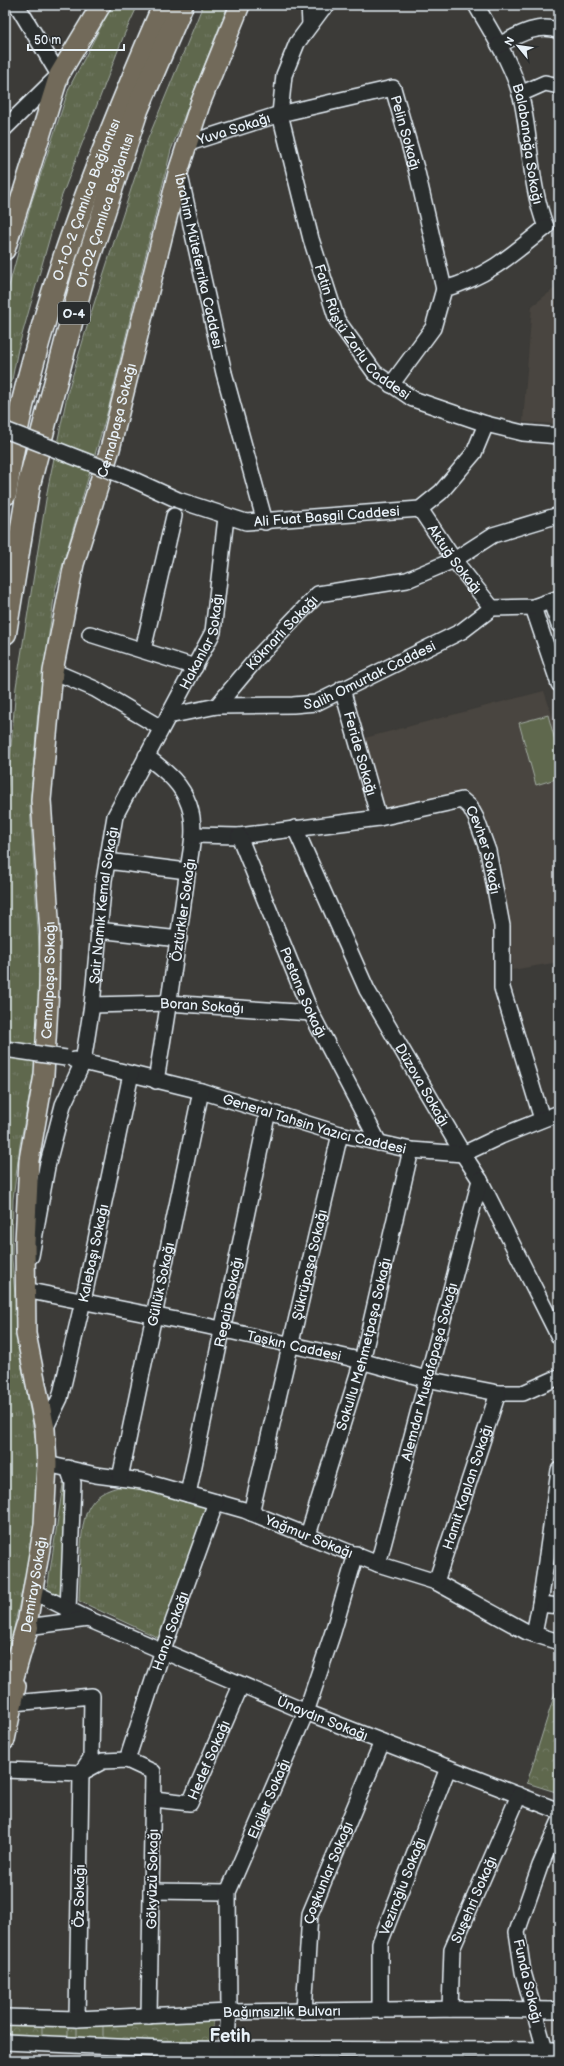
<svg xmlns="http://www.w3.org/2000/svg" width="564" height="2066" viewBox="0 0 564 2066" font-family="'Balsamiq Sans',sans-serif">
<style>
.built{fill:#49453f}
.grass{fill:url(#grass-tufts);stroke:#a3aca3}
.forest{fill:url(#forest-crowns);stroke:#a3aca3}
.pitch{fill:#5e674e;stroke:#a3aca3}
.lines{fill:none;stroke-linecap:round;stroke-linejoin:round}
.minor-casing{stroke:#e8f1f8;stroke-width:18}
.major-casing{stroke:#e8f1f8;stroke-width:22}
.highway-casing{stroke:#e8f1f8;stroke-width:25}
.minor{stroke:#2a2d2e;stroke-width:15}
.major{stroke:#726b5a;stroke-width:19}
.highway{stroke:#726b5a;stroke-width:22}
.minor-bridge-casing{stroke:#e8f1f8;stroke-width:18;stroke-linecap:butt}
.minor-bridge{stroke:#2a2d2e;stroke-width:15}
.labels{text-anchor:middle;stroke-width:3.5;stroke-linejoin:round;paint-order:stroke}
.shield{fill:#2a2d2e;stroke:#afb6bb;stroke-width:1}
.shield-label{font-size:13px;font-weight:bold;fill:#e8f1f8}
.street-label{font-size:14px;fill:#e8f1f8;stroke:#2a2d2e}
.district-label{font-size:18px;font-weight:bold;fill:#e8f1f8;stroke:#2a2d2e}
</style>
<defs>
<pattern id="grass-tufts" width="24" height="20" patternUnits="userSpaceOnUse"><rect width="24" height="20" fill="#5e674e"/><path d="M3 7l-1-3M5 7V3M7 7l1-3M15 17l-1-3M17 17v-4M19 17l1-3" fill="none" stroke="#757d68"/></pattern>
<pattern id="forest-crowns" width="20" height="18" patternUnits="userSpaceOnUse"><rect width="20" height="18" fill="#5e674e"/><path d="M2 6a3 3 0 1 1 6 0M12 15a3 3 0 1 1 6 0" fill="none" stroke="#757d68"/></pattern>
</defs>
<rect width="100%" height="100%" fill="#3c3b38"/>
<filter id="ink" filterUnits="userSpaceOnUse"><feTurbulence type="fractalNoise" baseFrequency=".025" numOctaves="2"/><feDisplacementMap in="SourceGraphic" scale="8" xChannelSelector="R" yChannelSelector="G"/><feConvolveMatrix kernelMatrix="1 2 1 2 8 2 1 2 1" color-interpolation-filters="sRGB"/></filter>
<g filter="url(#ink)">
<!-- built -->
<g class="built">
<polygon points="559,285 559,424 523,422 532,306"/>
<polygon points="544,691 559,736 559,962 512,970 501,859 485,816 464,795 382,815 361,739"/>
</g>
<!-- grass -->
<g class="grass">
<polygon points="112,5 138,5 124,35 61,198 18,349 5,415 5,301 31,204 69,88"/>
<polygon points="203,5 228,5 171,150 108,410 55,591 38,711 30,807 42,992 35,1067 20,1145 13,1199 12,1259 20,1357 38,1453 37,1523 5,1669 5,818 16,687 48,487 68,391 92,310 145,146"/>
<polygon points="64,1478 62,1598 47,1591"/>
<path d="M132,1485L209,1503L161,1639L79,1601C80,1584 80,1568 81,1551C82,1512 88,1489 132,1485Z"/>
</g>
<!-- forest -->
<g class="forest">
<polygon points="559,1680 559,1793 527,1783"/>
<polygon points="213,2020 213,2041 5,2038 5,2021"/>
</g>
<!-- pitch -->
<g class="pitch">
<polygon points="548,715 559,755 559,778 536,785 519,723"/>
<rect x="42" y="2024" width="26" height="15"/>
<rect x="77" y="2024" width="26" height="14"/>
</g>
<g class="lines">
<defs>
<g id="minor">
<polyline points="309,5 310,24"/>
<path id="s1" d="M328,5L323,8L297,43L284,75L280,114L311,239L337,320L375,373L413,399L486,424L523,433L559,436"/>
<path id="s2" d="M476,5C493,35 514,66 522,101C531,143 530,187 546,227"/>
<path d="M499,45C516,36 539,22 559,31"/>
<polyline points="520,94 545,83 559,86"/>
<polyline points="5,128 59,75 17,5"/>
<path id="s3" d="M186,144L280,114L393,88L417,172L444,289"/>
<path id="s4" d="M179,171L224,373L265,522"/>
<path d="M391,385L433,328L444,289C487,277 512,255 546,227"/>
<path id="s5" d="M132,479L178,500L246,522L420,509L441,492L474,453L486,424"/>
<path id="s6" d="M420,509L454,560L492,608"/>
<polyline points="551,602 559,625"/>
<polyline points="533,607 559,684"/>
<polyline points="90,634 195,667"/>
<polyline points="143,650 174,516"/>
<polyline points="53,671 95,689 161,728"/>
<path id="s7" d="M342,689L379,818"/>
<path id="s8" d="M217,706L258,657L318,594L407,580L454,560L493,535L559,515"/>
<path id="s9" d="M168,716L217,706L293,705L316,703L462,631L492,608L533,607L559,598"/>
<path d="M146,756C165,771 181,782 189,805C198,831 189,857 186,883C177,949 167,1015 156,1081"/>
<path id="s10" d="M295,828L367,990L463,1154L480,1180L559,1337"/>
<path id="s11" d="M194,835L239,836L379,818L462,800L470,807L476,818L488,851L502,926V988L542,1119"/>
<path id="s12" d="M239,836L311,1013L379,1143"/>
<polyline points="107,861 187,871"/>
<polyline points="98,930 179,939"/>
<path id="s13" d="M92,1005L168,1003L311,1013"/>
<path id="s14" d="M75,1060L201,1091L340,1134L411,1150L463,1154L501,1136L559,1113"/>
<path id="s15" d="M31,1256L47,1167L63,1105L83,1062L92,1005L104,880L115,816L213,632L226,517"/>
<path id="s16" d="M27,1279L25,1290L207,1326L350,1358L426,1379L498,1393H523L559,1377"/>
<path id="s17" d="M45,1429L60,1398L83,1301L131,1074"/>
<path id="s18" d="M47,1464L96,1475L142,1481L244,1510L378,1564L436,1582L527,1632L559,1642"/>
<polyline points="68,1468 73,1483 68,1610"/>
<path id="s19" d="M120,1478L201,1091"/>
<path id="s20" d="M188,1494L268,1111"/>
<path id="s21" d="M251,1513L340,1134"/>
<path id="s22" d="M308,1535L362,1361L411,1150"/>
<path id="s23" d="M378,1564L480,1180"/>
<path id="s24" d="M436,1582L498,1393"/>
<path id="s25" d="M34,1592L88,1619L306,1712L559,1811"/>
<polyline points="540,1604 559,1606"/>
<polyline points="27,1627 88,1619"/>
<polyline points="534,1634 540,1604 559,1470"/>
<polyline points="13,1703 92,1696 91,1758 81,1773 77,2019"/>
<path id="s26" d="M127,1760L163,1650L216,1502"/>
<polyline points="5,1770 81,1773 103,1761 127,1760 153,1772 149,2016"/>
<path id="s27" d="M154,1799L190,1803L241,1685"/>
<polyline points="151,1891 228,1892"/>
<path id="s28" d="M450,2009L452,1949L519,1795"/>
<path id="s29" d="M380,2010V1943L448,1768"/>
<path id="s30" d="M304,2011L310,1914L382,1742"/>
<path id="s31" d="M5,2017L77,2019L229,2012L463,2009L559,2010"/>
<polyline points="5,2042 162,2049 559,2050"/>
<path id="s32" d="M225,2061L229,2012L228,1892L306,1712L333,1632L356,1554"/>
<polyline points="545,2061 545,2050 523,1972 517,1932 540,1866 559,1823"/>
</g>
<g id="major">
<polyline points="5,250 59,75 101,5"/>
<path id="s33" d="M24,1642L44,1525L47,1464L45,1429L26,1334L25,1242L29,1160L44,1075L49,988L50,933L41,800L53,671L74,564L110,449L179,169L200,104L240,5"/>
<polyline points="5,1740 16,1686"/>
</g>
<g id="highway">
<path id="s34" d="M5,494C31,324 96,162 164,5"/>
<path id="s35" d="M5,633L29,484L84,273L137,110L182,5"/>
<polyline points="5,1703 27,1627"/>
</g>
</defs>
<!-- minor casing -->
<use href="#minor" class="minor-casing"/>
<!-- major casing -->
<use href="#major" class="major-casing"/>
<!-- highway casing -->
<use href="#highway" class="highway-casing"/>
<!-- minor -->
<use href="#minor" class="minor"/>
<!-- major -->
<use href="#major" class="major"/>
<!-- highway -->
<use href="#highway" class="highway"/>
<defs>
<g id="minor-bridge">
<polyline points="5,430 132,479"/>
<polyline points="5,1049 66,1058"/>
</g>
</defs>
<!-- minor-bridge casing -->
<use href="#minor-bridge" class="minor-bridge-casing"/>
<!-- minor-bridge -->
<use href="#minor-bridge" class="minor-bridge"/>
</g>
</g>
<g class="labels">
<!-- shield labels -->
<rect class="shield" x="58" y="302" width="32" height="22" rx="3"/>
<g class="shield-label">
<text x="74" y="318">O-4</text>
</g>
<!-- street labels -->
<g class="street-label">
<text dy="5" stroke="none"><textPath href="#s3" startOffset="50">Yuva Sokağı</textPath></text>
<text dy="5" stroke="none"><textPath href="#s3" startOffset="261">Pelin Sokağı</textPath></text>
<text dy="5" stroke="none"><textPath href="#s2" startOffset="150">Balabanağa Sokağı</textPath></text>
<text dy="5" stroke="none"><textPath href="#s34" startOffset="306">O-1-O-2 Çamlıca Bağlantısı</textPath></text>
<text dy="5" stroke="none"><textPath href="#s35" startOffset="435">O1-O2 Çamlıca Bağlantısı</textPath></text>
<text dy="5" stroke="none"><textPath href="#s4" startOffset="92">İbrahim Müteferrika Caddesi</textPath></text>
<text dy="5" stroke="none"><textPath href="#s1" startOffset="361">Fatin Rüştü Zorlu Caddesi</textPath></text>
<text dy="5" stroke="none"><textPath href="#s33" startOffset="1236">Cemalpaşa Sokağı</textPath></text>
<text dy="5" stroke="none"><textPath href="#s5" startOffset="203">Ali Fuat Başgil Caddesi</textPath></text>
<text dy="5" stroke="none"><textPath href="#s6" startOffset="61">Aktuğ Sokağı</textPath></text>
<text dy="5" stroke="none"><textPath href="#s8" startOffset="98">Köknarlı Sokağı</textPath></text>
<text dy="5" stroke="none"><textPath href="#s15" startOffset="646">Hakanlar Sokağı</textPath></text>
<text dy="5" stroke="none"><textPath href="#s9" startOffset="209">Salih Omurtak Caddesi</textPath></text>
<text dy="5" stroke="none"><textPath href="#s7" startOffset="67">Feride Sokağı</textPath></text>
<text dy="5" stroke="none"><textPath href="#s11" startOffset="327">Cevher Sokağı</textPath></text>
<text dy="5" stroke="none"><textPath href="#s15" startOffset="360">Şair Namık Kemal Sokağı</textPath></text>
<text transform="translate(183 910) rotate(-82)" y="5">Öztürkler Sokağı</text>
<text dy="5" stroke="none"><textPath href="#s33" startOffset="667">Cemalpaşa Sokağı</textPath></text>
<text dy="5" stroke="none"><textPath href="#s12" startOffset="169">Postane Sokağı</textPath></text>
<text dy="5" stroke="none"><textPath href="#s13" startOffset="110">Boran Sokağı</textPath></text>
<text dy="5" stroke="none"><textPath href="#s10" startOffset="287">Düzova Sokağı</textPath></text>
<text dy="5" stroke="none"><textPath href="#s14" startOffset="248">General Tahsin Yazıcı Caddesi</textPath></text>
<text dy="5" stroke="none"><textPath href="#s17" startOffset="183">Kalebaşı Sokağı</textPath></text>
<text dy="5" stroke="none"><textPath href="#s21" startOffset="255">Şükrüpaşa Sokağı</textPath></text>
<text dy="5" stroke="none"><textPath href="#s19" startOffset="198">Güllük Sokağı</textPath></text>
<text dy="5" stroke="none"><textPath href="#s20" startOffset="196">Regaip Sokağı</textPath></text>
<text dy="5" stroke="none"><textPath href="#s22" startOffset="199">Sokullu Mehmetpaşa Sokağı</textPath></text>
<text dy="5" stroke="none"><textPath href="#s16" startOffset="286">Taşkın Caddesi</textPath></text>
<text dy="5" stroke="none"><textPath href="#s23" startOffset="199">Alemdar Mustafapaşa Sokağı</textPath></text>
<text dy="5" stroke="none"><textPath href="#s24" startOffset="100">Hamit Kaplan Sokağı</textPath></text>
<text dy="5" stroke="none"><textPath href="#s18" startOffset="273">Yağmur Sokağı</textPath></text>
<text dy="5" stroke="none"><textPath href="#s33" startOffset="58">Demiray Sokağı</textPath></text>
<text dy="5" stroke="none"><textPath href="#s26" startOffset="136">Hancı Sokağı</textPath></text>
<text dy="5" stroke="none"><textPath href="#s25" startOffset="315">Ünaydın Sokağı</textPath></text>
<text dy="5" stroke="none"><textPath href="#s27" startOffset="83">Hedef Sokağı</textPath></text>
<text dy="5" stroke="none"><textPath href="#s32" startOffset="271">Elçiler Sokağı</textPath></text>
<text dy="5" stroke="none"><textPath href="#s30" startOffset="142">Çoşkunlar Sokağı</textPath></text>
<text transform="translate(152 1879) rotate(-89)" y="5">Gökyüzü Sokağı</text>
<text dy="5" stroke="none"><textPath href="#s29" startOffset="128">Veziroğlu Sokağı</textPath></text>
<text transform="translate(79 1896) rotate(-89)" y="5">Öz Sokağı</text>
<text dy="5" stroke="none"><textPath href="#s28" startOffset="114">Suşehri Sokağı</textPath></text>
<text transform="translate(528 1981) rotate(77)" y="5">Funda Sokağı</text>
<text dy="5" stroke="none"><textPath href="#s31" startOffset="277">Bağımsızlık Bulvarı</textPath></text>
</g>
<!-- district labels -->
<g class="district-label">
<text x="230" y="2042">Fetih</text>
</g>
</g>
<!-- margin -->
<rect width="564" height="2066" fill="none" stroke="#2a2d2e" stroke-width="20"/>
<rect x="10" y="10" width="544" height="2046" fill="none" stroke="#e8f1f8" stroke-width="1.5" filter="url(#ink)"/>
<!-- north arrow -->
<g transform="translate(518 46) rotate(299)" stroke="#2a2d2e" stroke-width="3" paint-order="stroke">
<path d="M0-3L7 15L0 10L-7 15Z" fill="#e8f1f8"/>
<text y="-6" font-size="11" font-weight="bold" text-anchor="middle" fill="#e8f1f8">N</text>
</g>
<!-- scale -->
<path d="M28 44v6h96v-6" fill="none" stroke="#e8f1f8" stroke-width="2"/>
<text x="34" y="44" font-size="12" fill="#e8f1f8" stroke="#2a2d2e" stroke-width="3" paint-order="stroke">50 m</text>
</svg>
